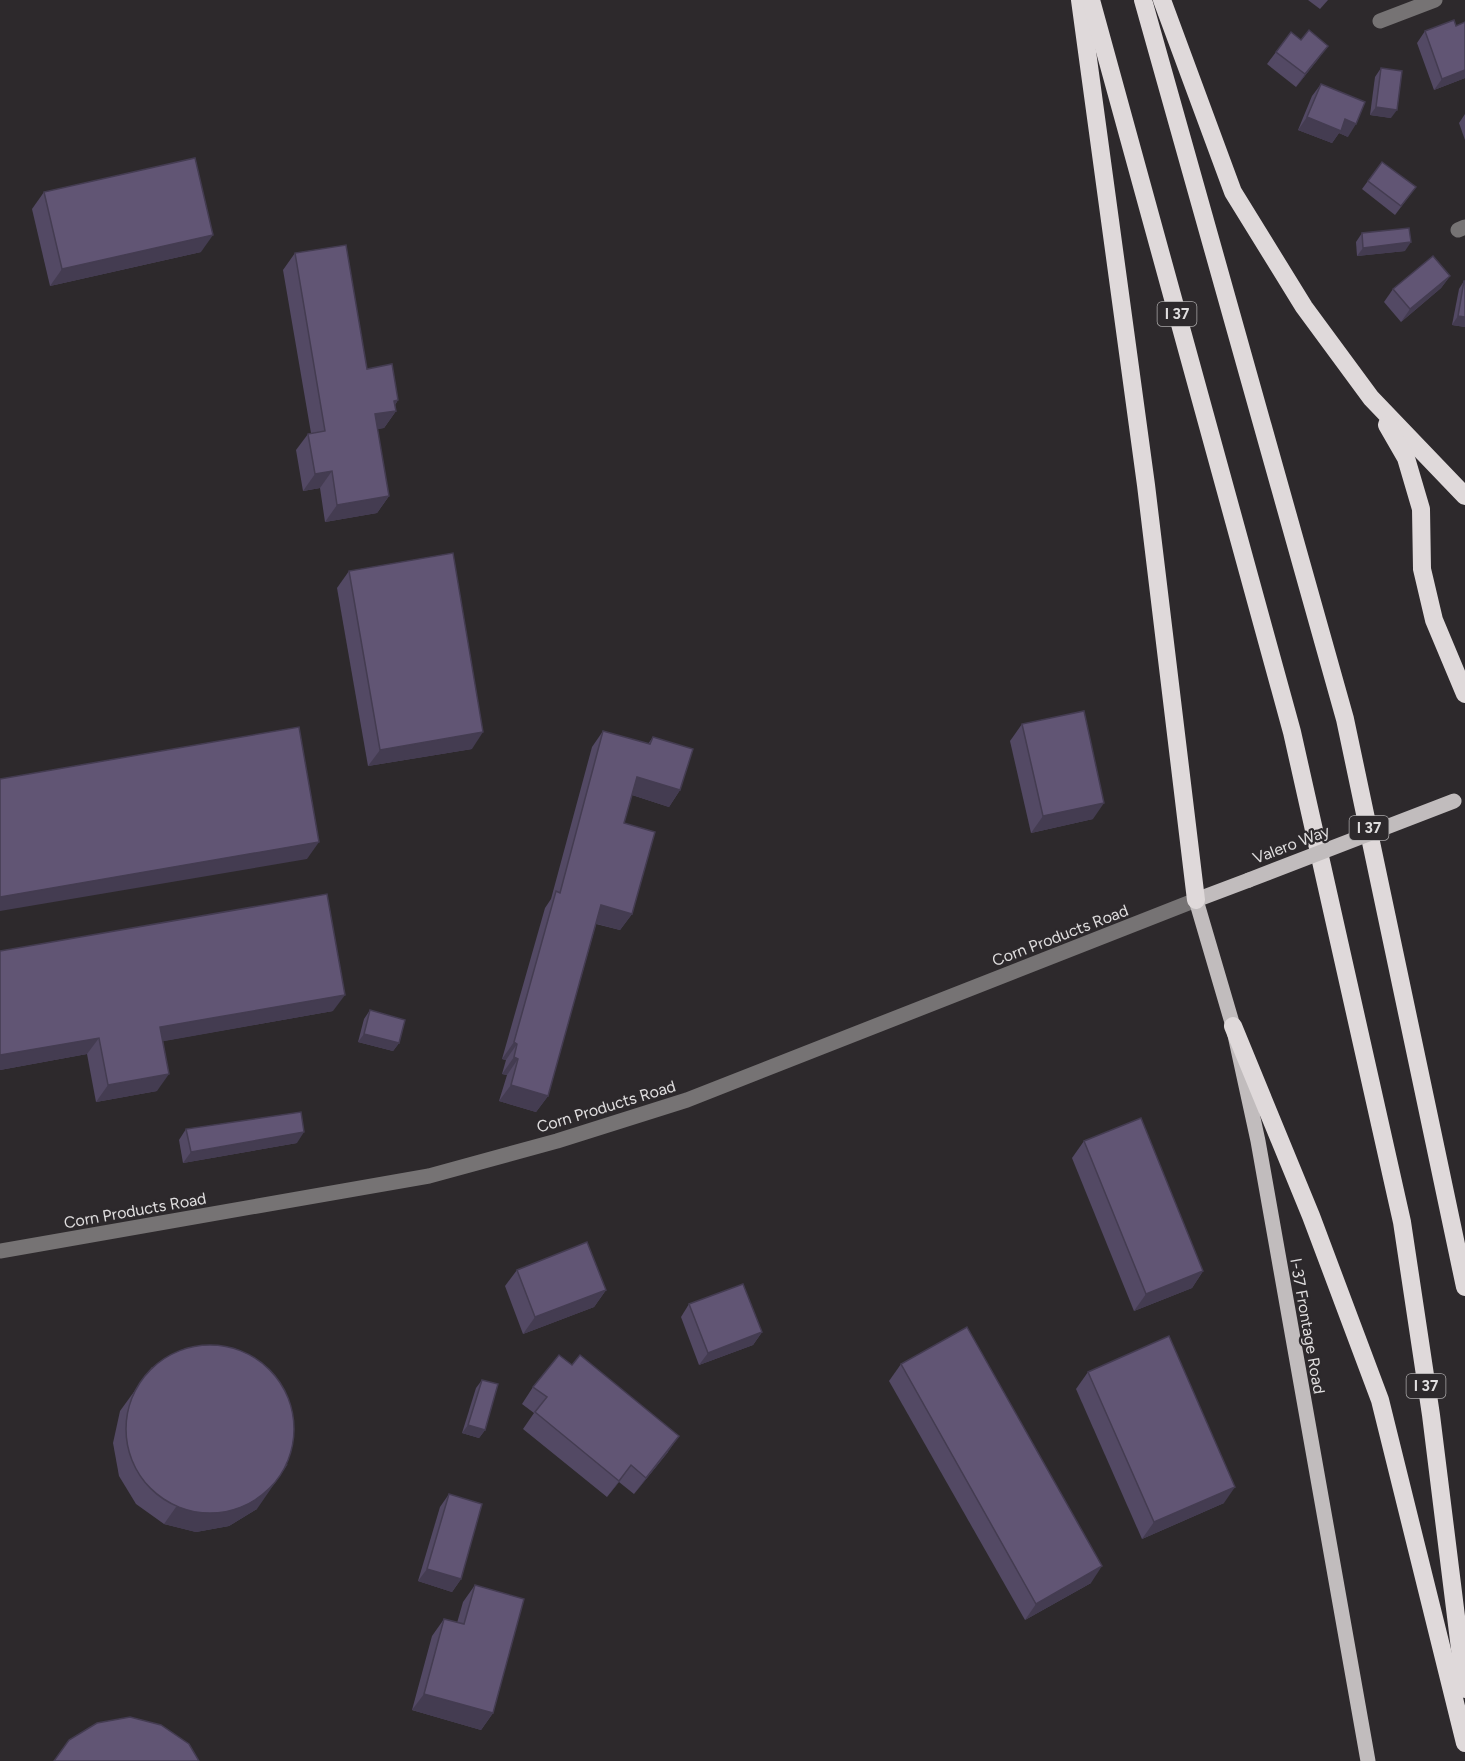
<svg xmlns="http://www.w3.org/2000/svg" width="1465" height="1761" viewBox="0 0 1465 1761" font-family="Figtree,sans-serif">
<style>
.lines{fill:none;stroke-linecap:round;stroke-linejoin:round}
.minor{stroke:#767374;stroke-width:15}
.major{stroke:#c1bcbd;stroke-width:15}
.highway{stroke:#dfd9da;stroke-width:18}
.major-bridge{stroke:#c1bcbd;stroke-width:15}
.wall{fill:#534964}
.shaded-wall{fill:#443c51}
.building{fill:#615574;stroke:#443c51;stroke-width:1.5}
.labels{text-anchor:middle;stroke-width:4.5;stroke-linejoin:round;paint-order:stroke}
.shield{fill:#2d292c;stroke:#aaa8a9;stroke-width:1.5}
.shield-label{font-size:15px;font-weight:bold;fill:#e0dedf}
.street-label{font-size:16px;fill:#e0dedf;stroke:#2d292c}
</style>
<rect width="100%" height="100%" fill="#2d292c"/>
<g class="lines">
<!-- minor -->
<g class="minor">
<polyline points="1380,21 1435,0"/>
<polyline points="1458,230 1465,227"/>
<polyline points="0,1251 429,1176 557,1141 687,1100 1196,900"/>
</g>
<!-- major -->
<polyline class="major" points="1249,880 1196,900 1233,1026 1258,1141 1368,1761"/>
<!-- highway -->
<g class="highway">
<polyline points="1080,0 1146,485 1196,900"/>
<polyline points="1091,0 1292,732 1402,1222 1431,1415 1465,1689"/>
<polyline points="1143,0 1345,719 1465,1287"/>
<polyline points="1162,0 1233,192 1304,307 1371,398 1465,496"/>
<polyline points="1387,425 1406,458 1421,509 1422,569 1434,620 1465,694"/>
<polyline points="1233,1026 1311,1216 1380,1400 1465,1743"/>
</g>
<!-- major-bridge -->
<polyline class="major-bridge" points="1249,880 1454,801"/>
</g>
<!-- wall -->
<g class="wall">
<polygon points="1308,0 1328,0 1320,9"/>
<polygon points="1465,22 1465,78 1434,90 1417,43 1425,31 1456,26"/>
<polygon points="1301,40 1319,58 1296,87 1267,64 1276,52"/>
<polygon points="1381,68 1391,118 1370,115 1375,77"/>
<polygon points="1321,84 1348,137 1339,133 1332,143 1298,130 1312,96"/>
<polygon points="1465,114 1465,140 1459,123"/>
<polygon points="1382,162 1416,187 1395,215 1362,189"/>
<polygon points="44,192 201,252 50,286 32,209"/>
<polygon points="1362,233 1405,251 1357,256 1356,242"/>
<polygon points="295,253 367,369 398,400 395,405 396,411 384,428 377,429 389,496 377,513 325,522 320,488 303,491 296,450 308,434 311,433 283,270"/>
<polygon points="1450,276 1441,288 1401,322 1384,302 1393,289"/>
<polygon points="1464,281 1465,327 1452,325 1459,289"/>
<polygon points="349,571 472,749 368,766 337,588"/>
<polygon points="1022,724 1093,819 1031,833 1010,741"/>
<polygon points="603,731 648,744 653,737 680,790 669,807 632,795 624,823 632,914 620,930 596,924 548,1096 536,1112 499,1101 507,1075 502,1074 506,1060 502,1059 545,908 551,899 592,747"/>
<polygon points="0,951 333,1011 163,1041 157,1091 96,1102 87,1054 0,1070"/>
<polygon points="370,1010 399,1043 393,1051 358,1042 364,1019"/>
<polygon points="186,1129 297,1143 183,1163 179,1140"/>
<polygon points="1084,1141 1203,1271 1192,1288 1134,1311 1072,1158"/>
<polygon points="517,1270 606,1290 594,1307 523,1334 505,1286"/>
<polygon points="689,1304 762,1332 753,1345 699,1365 681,1317"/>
<polygon points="901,1364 1091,1583 1025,1620 889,1381"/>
<polygon points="152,1367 257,1509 229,1526 196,1532 164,1524 136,1504 119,1476 113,1443 120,1411"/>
<polygon points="1088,1372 1224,1503 1142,1539 1076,1389"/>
<polygon points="482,1380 485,1430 479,1438 462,1433 476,1388"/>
<polygon points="533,1387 668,1452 634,1494 619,1482 607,1497 523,1429 534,1413 522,1404"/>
<polygon points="449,1494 461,1579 452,1592 418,1581 440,1507"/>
<polygon points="475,1585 493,1713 481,1730 412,1710 432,1636 444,1619 457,1623 463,1602"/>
</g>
<!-- shaded-wall -->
<g class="shaded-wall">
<polygon points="1328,46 1319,58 1296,87 1305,74"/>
<polygon points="1465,70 1465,78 1434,90 1442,79"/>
<polygon points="1376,107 1397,110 1391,118 1370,115"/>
<polygon points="1307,117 1345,119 1356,124 1348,137 1339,133 1332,143 1298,130"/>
<polygon points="213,235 201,252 50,286 62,269"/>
<polygon points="1411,242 1405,251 1357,256 1363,248"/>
<polygon points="1450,276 1441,288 1401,322 1410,309"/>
<polygon points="1458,316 1465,317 1465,327 1452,325"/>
<polygon points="398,400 390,412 396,411 384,428 363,431 375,414 394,401"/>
<polygon points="332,471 320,488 303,491 315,474"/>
<polygon points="389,496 377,513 325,522 337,505"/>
<polygon points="483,732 472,749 368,766 380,750"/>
<polygon points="637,777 680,790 669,807 626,793"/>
<polygon points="1104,803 1093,819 1031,833 1043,816"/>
<polygon points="319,842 307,859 0,911 0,897"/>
<polygon points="601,905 632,914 620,930 590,922"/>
<polygon points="345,995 333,1011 148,1044 160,1027"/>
<polygon points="364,1034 399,1043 393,1051 358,1042"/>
<polygon points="99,1038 87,1054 0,1070 0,1055"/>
<polygon points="514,1042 517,1044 506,1060 502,1059"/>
<polygon points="514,1057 518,1059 507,1075 502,1074"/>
<polygon points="169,1074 157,1091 96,1102 108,1085"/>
<polygon points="511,1085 548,1096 536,1112 499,1101"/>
<polygon points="304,1132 297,1143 183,1163 191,1152"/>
<polygon points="1203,1271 1192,1288 1134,1311 1146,1294"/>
<polygon points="606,1290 594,1307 523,1334 535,1317"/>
<polygon points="762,1332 753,1345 699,1365 708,1353"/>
<polygon points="468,1425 485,1430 479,1438 462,1433"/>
<polygon points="679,1436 668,1452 634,1494 646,1478"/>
<polygon points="288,1464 257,1509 229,1526 196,1532 164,1524 176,1507"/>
<polygon points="631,1465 619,1482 607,1497"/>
<polygon points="1235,1487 1224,1503 1142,1539 1154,1522"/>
<polygon points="1102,1566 1091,1583 1025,1620 1036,1604"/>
<polygon points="427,1569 461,1579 452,1592 418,1581"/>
<polygon points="424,1694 493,1713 481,1730 412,1710"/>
</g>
<!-- building -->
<g class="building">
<polygon points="1454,20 1456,26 1465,22 1465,70 1442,79 1425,31"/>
<polygon points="1309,30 1328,46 1305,74 1276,52 1291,32 1301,40"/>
<polygon points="1381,68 1402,71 1397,110 1376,107"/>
<polygon points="1321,84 1365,102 1356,124 1345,119 1341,131 1307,117"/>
<polygon points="195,158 213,235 62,269 44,192"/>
<polygon points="1382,162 1416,187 1401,206 1368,181"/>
<polygon points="1409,228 1411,242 1363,248 1362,233"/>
<polygon points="346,245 367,369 392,364 398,400 394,401 396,411 375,414 389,496 337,505 332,471 315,474 308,434 325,431 295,253"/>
<polygon points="1433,256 1450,276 1410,309 1393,289"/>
<polygon points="1464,281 1465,281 1465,317 1458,316"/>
<polygon points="453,553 483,732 380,750 349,571"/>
<polygon points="1084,711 1104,803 1043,816 1022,724"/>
<polygon points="299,727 319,842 0,897 0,779"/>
<polygon points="603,731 650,744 653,737 693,749 680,790 637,777 624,823 655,832 632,914 601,905 548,1096 511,1085 518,1059 514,1057 517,1044 514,1042 556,891 560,893"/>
<polygon points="327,894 345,995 160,1027 169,1074 108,1085 99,1038 0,1055 0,951"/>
<polygon points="370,1010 405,1020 399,1043 364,1034"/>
<polygon points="301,1112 304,1132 191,1152 186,1129"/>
<polygon points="1141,1118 1203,1271 1146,1294 1084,1141"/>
<polygon points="587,1242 606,1290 535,1317 517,1270"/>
<polygon points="743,1284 762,1332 708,1353 689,1304"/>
<polygon points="967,1327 1102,1566 1036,1604 901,1364"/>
<polygon points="1169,1336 1235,1487 1154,1522 1088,1372"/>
<circle cx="210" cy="1429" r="84"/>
<polygon points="559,1355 572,1365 580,1355 679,1436 646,1478 631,1465 619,1481 535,1412 547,1397 533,1387"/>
<polygon points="482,1380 498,1384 485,1430 468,1425"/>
<polygon points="449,1494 482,1504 461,1579 427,1569"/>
<polygon points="475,1585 524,1599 493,1713 424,1694 444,1619 464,1624"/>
<polygon points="130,1717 161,1725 189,1744 199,1761 54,1761 69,1740 97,1723"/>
</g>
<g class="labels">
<!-- shield labels -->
<g class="shield">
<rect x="1157.5" y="302" width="39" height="24" rx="4.5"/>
<rect x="1349.5" y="816" width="39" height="24" rx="4.5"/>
<rect x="1406.5" y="1374" width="39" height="24" rx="4.5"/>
</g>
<g class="shield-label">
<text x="1177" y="319">I 37</text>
<text x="1369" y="833">I 37</text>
<text x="1426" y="1391">I 37</text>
</g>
<!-- street labels -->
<g class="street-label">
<text transform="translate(1291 844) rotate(-21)" y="6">Valero Way</text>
<text transform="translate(1060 935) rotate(-21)" y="6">Corn Products Road</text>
<text transform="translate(606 1106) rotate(-17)" y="6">Corn Products Road</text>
<text transform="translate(135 1210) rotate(-10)" y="6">Corn Products Road</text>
<text transform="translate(1308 1326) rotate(80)" y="6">I-37 Frontage Road</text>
</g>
</g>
</svg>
